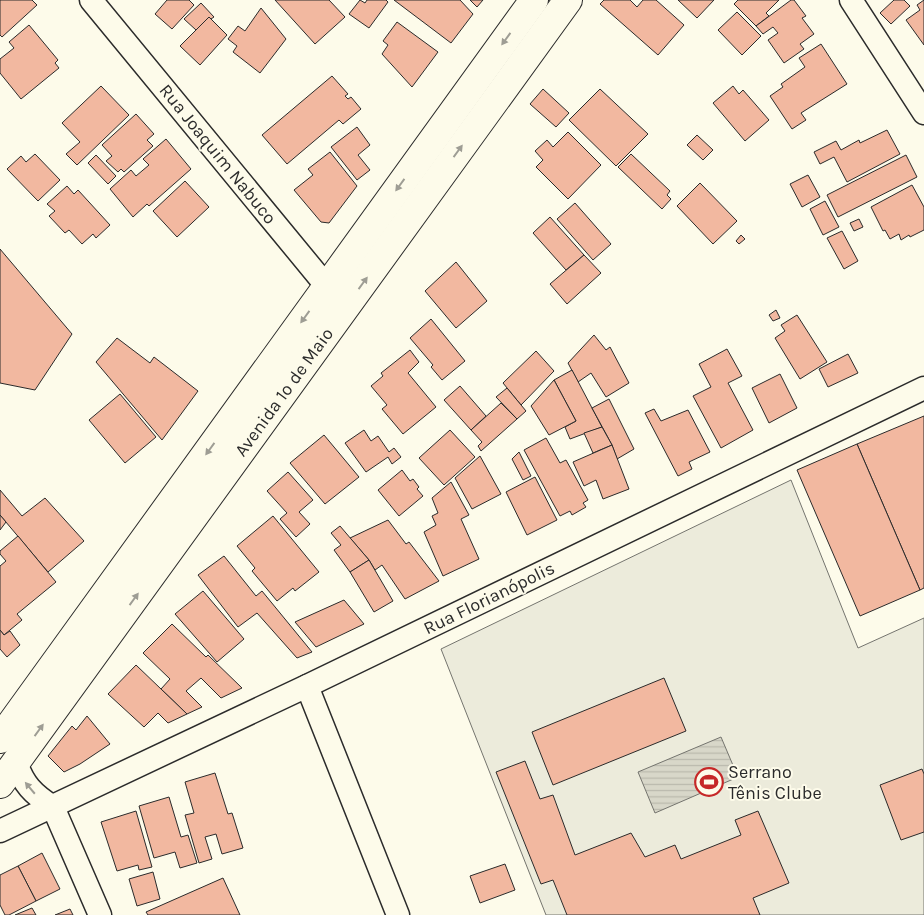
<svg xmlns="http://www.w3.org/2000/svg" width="924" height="915" viewBox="0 0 924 915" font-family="Karla,sans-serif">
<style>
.green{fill:#ecebdb;stroke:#74746e}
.water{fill:url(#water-rules);stroke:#74746e}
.building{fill:#f2b8a0;stroke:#2b2b2b}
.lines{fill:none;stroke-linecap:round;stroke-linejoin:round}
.minor-casing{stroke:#2b2b2b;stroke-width:25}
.secondary-casing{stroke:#2b2b2b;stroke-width:30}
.minor{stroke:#fdfbea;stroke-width:22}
.secondary{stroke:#fdfbea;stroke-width:28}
.oneway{fill:#9e9d94}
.labels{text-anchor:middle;stroke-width:4;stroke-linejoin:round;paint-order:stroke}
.street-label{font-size:18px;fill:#2b2b2b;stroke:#fdfbea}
.poi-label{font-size:18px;fill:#2b2b2b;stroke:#fdfbea;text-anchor:start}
</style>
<defs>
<pattern id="water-rules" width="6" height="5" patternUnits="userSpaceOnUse" patternTransform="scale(1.25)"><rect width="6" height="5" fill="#d8d7c9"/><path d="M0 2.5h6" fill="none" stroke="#bab9ad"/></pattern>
</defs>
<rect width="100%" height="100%" fill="#fdfbea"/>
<!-- green -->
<polygon class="green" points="791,480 858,648 924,618 924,915 546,915 441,649"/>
<!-- water -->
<polygon class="water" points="721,737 738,777 655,813 638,772"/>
<!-- building -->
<g class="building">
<polygon points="0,0 32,0 37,5 2,37 0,35"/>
<polygon points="167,0 189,0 194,5 172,29 155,14"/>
<polygon points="275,0 329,0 345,17 315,44"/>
<polygon points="360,0 365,3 367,0 386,0 388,2 369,28 349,14"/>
<polygon points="394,0 460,0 473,14 451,43"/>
<polygon points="470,0 483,0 477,7"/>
<polygon points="604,0 630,0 637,7 643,0 656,0 684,25 658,55 600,4"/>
<polygon points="678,0 714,0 697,18"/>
<polygon points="738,0 779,0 766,13 769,16 756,26 734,4"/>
<polygon points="791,0 794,0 806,16 802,18 814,34 800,44 804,49 784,63 768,40 778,33 773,27 763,34 756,26"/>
<polygon points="894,0 904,0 910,6 891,24 880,13"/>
<polygon points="924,0 924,45 906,20 920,10 917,5"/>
<polygon points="201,3 214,17 211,19 209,17 196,30 184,19"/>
<polygon points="261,8 286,39 260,73 233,52 237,46 228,39 238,26 245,31"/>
<polygon points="737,12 761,36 742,55 718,30"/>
<polygon points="209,17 227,35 200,65 180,46"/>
<polygon points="397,22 438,52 412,87 382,54 388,45 383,41"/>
<polygon points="29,25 58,60 55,63 59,68 21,99 0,73 0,59 14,48 9,42"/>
<polygon points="821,44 847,84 801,113 806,120 792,129 770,96 783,87 781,84 805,67 799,58"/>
<polygon points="332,76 348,94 345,96 348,99 351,97 361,109 343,124 339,120 287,164 262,135"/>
<polygon points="101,86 129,115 77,165 66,154 80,142 62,123"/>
<polygon points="733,86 739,94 743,90 769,120 745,141 713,103"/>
<polygon points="543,89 569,113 556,127 530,104"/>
<polygon points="600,89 648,134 616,166 569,120"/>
<polygon points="136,114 154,134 147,140 153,146 124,172 121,169 118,172 106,161 112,156 102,145"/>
<polygon points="357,127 370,145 358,155 370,170 357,180 331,147"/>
<polygon points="887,130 900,154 847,182 834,157 820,164 814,152 836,141 841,150 859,140 860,143"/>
<polygon points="568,132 601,165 568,199 536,167 543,160 535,151 547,140 553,147"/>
<polygon points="697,135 713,150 703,160 687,145"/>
<polygon points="166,139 191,169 149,206 147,204 133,217 110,189 131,170 136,176 149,165 143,159"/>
<polygon points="330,152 357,186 329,223 321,222 294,190 313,175 308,169"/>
<polygon points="35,154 60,180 38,201 7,169 21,156 26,162"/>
<polygon points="631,154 670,191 667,195 671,199 662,209 618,167"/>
<polygon points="96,155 116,176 108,184 88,163"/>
<polygon points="906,155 917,177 838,217 827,195"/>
<polygon points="808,175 820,197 802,207 790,184"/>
<polygon points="185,181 209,207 177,237 153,211"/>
<polygon points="700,183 737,221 713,244 677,206"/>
<polygon points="912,185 924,207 924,230 910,237 909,235 901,240 899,234 890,239 885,230 883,231 871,207"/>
<polygon points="67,186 74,194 78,190 110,225 96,238 93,234 82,244 69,230 65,233 49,216 55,211 47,204"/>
<polygon points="825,201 839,227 823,235 810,209"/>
<polygon points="575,203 611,244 593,260 557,219"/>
<polygon points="550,217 584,255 566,270 533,233"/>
<polygon points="859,219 863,227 854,231 850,223"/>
<polygon points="842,231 858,261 844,269 827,238"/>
<polygon points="741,235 745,239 739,244 736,241"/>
<polygon points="0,249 72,334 35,390 0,383"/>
<polygon points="584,255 601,273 567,304 550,284"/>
<polygon points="456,262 487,301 456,328 425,291"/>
<polygon points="776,310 780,318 773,321 769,315"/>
<polygon points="797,315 827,362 800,379 775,338 785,331 781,325"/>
<polygon points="431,319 465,361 442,380 431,367 433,365 410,338"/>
<polygon points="594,335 606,350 610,347 629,383 606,397 591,373 578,382 568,363"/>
<polygon points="117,338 150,363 154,357 198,391 162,440 96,362"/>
<polygon points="727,349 742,376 728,383 753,430 721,448 693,396 711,387 699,364"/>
<polygon points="410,350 419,362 408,373 436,407 403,434 382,409 387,405 371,386 383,376 381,373"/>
<polygon points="536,351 554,371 521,405 503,383"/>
<polygon points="848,354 858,373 828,387 819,369"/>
<polygon points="572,370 602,427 570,439 565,427 576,421 554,380"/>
<polygon points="780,374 797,408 769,423 752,388"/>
<polygon points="554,380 576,421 549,435 531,406"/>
<polygon points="460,386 486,416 471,430 444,400"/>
<polygon points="507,388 526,411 517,419 496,397"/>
<polygon points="120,394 156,437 125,463 89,420"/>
<polygon points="609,399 634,449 617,459 612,445 592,408"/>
<polygon points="501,403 517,419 481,451 478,446 482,442 471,430"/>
<polygon points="654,409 661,421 688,410 710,452 689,462 692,469 678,476 645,413"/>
<polygon points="924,416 924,588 920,590 857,444"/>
<polygon points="602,427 612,445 593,453 584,433"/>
<polygon points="364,430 371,441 378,436 389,452 394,448 401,457 392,464 388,457 366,472 345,443"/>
<polygon points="450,430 475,457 444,485 419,458"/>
<polygon points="324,435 359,477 325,504 290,463"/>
<polygon points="546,438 560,463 566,460 588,500 583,503 586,507 572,515 570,511 560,516 524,450"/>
<polygon points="857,444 920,590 860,616 797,470"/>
<polygon points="612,445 629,489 603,499 596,480 584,486 573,462"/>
<polygon points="519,452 531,476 523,480 512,459"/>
<polygon points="480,456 501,494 472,509 455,478"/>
<polygon points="402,470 410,481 413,479 419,487 417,489 423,496 399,516 378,490"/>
<polygon points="288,472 313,500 299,512 310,524 296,537 280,519 287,513 267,491"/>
<polygon points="535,477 557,520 527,535 506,492"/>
<polygon points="451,482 469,515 461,519 479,559 443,576 424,532 436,525 432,516 438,513 432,498"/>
<polygon points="0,490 22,516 45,498 84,541 48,572 0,515"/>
<polygon points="0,515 6,522 0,530"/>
<polygon points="273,516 319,572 295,591 293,588 277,601 252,571 255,568 237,546"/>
<polygon points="388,520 406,544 409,542 439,581 405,599 382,565 375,570 369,560 350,538"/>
<polygon points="340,526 369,560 350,572 334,550 341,545 331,533"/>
<polygon points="18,536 56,582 17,614 22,620 4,635 0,630 0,566 6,561 0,554 0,551"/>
<polygon points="224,556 256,596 262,591 312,652 297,658 257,613 238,627 198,575"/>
<polygon points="369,560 393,601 374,612 350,572"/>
<polygon points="203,591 244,639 217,662 175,614"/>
<polygon points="344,600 364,624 316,647 295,622"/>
<polygon points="172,624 206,657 208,655 242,688 221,698 201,678 186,691 202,707 187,714 161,689 170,679 143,653"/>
<polygon points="0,630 4,635 10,631 20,645 7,657 0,649"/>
<polygon points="136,665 161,689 187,714 168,723 158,713 144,727 108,694"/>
<polygon points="664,678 686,731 553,785 532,732"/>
<polygon points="87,716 110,744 80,764 64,772 48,756 72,726 76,730"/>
<polygon points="525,761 540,799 553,795 575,855 631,833 645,857 675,845 681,859 741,835 735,820 758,811 789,883 753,898 760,915 567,915 553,880 541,884 496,772"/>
<polygon points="922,769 924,774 924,832 901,840 880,785"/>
<polygon points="215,773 228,814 232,813 243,848 222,854 216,834 205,837 212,859 199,863 185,815 194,813 185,782"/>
<polygon points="169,797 181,837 188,835 197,863 180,868 175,852 154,858 139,806"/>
<polygon points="136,811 152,867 139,870 138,865 117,871 101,822"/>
<polygon points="42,853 60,889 36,901 18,866"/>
<polygon points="505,864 515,890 480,903 470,876"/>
<polygon points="18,866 36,901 9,915 5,915 0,905 0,875"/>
<polygon points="153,872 160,899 137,906 129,879"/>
<polygon points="223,878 240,915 148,915 146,912"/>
<polygon points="32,908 36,915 15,915"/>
<polygon points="70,909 73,915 55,915"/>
</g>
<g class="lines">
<defs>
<g id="minor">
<polyline points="91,0 338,300"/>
<polyline points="851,0 924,113"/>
<polyline points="307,686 398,915"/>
<path d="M16,762C23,784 33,794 53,807"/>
<polyline points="53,807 100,915"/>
<polyline points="0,831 307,686 924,388"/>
</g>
<g id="secondary">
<polyline points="0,739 534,0"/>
<polyline points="0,784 568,0"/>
</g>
</defs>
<!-- minor casing -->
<use href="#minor" class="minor-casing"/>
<!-- secondary casing -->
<use href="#secondary" class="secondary-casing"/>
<!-- minor -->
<use href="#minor" class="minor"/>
<!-- secondary -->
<use href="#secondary" class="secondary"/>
</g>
<!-- one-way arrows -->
<defs><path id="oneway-solid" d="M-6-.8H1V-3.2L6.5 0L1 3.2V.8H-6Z" transform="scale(1.25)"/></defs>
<g class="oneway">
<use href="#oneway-solid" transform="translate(506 39) rotate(126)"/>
<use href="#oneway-solid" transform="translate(458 151) rotate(-54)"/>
<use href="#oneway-solid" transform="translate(400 185) rotate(126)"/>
<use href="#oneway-solid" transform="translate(363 283) rotate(-54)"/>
<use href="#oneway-solid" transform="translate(305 317) rotate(126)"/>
<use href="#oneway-solid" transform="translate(210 449) rotate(126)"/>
<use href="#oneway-solid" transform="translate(134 599) rotate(-54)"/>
<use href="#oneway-solid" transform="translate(39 730) rotate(-54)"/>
<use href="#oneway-solid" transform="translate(30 788) rotate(-130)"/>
</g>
<!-- icons -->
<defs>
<symbol id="stadium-ring" viewBox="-11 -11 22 22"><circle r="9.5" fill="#fdfbea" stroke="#c62828" stroke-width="1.5"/><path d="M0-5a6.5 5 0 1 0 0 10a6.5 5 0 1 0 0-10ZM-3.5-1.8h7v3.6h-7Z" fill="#c62828"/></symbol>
</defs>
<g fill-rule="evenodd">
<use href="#stadium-ring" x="693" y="766" width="32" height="32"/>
</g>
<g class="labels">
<!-- street labels -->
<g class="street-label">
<text transform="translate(218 154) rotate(51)" y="6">Rua Joaquim Nabuco</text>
<text transform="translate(284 392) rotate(-54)" y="6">Avenida 1º de Maio</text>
<text transform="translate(489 598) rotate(-26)" y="6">Rua Florianópolis</text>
</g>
<!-- poi labels -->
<g class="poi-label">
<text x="728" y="778">Serrano<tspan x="728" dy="21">Tênis Clube</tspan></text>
</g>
</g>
</svg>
